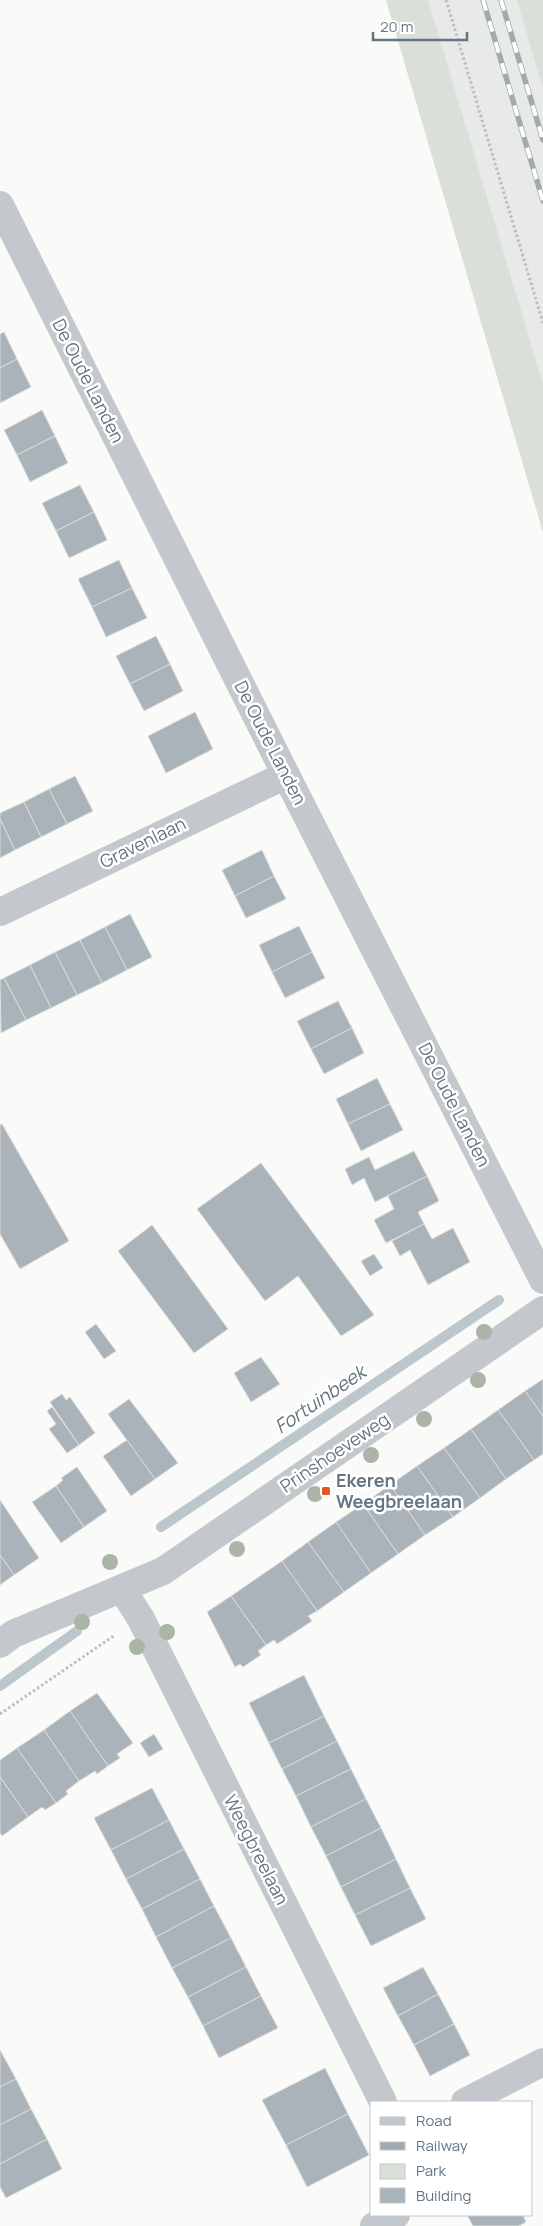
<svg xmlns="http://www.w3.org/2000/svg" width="543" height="2226" viewBox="0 0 543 2226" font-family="Manrope,sans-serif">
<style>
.built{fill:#e8e9e9}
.green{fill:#dadfd7}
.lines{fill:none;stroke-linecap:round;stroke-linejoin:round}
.stream{stroke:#bbc7cb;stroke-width:10}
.building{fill:#aab3b9;stroke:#dcdcda}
.path{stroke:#bbbfc2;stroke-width:3;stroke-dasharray:2.5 2.5;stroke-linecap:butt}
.minor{stroke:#c3c8cc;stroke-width:28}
.rail-casing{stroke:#a2aab0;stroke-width:5.5}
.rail{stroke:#fff;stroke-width:4;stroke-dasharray:11;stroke-linecap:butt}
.tree{fill:#aab4a7}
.poi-dot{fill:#e4572e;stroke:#fff;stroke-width:2}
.labels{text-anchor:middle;stroke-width:5;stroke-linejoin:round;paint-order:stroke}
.street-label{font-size:18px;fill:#657683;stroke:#fff}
.poi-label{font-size:18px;font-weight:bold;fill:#657683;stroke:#fff;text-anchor:start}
.water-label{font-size:19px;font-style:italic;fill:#60757c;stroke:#fff}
</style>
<rect width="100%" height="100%" fill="#fafaf8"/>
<!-- built -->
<polygon class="built" points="386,0 543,0 543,532"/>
<!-- green -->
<g class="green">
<polygon points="386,0 428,0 543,384 543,532"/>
<polygon points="517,0 543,0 543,88"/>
</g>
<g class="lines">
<!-- stream -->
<g class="stream">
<polyline points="161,1527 499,1300"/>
<polyline points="0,1686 77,1631"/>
</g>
</g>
<!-- building -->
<g class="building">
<polygon points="4,332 17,359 0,368 0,334"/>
<polygon points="17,359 31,387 0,403 0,368"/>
<polygon points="42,410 55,436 17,455 4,430"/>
<polygon points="55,436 68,463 30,482 17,455"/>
<polygon points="80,485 94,512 56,531 42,503"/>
<polygon points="94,512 107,540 69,558 56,531"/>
<polygon points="119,560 132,588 92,607 78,579"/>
<polygon points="132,588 147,618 106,637 92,607"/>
<polygon points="156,636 170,664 130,684 116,656"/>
<polygon points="170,664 183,691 144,711 130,684"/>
<polygon points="195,712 213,749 166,773 148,736"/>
<polygon points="75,776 93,811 67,824 49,789"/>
<polygon points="49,789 67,824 41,837 24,802"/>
<polygon points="24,802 41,837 15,850 0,819 0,813"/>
<polygon points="0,819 15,850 0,858"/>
<polygon points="262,850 274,876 235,896 222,870"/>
<polygon points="274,876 286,899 246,918 235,896"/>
<polygon points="130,914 152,957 127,970 105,927"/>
<polygon points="299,926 312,952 272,972 259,945"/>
<polygon points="105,927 127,970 102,983 80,940"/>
<polygon points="80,940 102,983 77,995 55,952"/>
<polygon points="55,952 77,995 51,1008 30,965"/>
<polygon points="312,952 325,978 285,998 272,972"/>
<polygon points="30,965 51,1008 26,1020 4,978"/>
<polygon points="4,978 26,1020 1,1033 0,980"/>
<polygon points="338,1001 352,1028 311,1049 297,1021"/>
<polygon points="352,1028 364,1053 324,1074 311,1049"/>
<polygon points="377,1078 390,1104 348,1124 336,1099"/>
<polygon points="390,1104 403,1130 361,1151 348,1124"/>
<polygon points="2,1124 69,1241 20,1269 0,1234 0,1125"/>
<polygon points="414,1151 427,1176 375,1202 364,1178 352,1185 345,1169 369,1157 375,1170"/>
<polygon points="261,1163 374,1315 341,1336 298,1276 265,1301 197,1209"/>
<polygon points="427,1176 439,1201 418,1212 424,1224 386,1243 374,1220 394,1209 388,1196"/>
<polygon points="424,1224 432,1239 453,1228 470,1262 428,1285 410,1250 400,1256 392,1241"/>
<polygon points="152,1225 228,1329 194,1353 118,1251"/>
<polygon points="374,1254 383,1268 370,1276 361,1261"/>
<polygon points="96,1324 116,1351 104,1359 85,1332"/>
<polygon points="261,1357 280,1384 251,1402 234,1373"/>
<polygon points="543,1379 543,1416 525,1391"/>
<polygon points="525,1391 543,1416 543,1454 534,1460 498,1410"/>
<polygon points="62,1394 66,1400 70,1397 95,1433 79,1445 50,1402"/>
<polygon points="129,1399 178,1463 155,1479 108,1414"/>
<polygon points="52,1407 79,1445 67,1453 49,1429 56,1424 47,1411"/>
<polygon points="498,1410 534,1460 506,1479 471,1429"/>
<polygon points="471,1429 506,1479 480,1498 444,1448"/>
<polygon points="127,1440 155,1479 131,1496 103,1456"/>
<polygon points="444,1448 480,1498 453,1517 417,1466"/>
<polygon points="417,1466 453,1517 425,1535 390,1485"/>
<polygon points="77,1467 107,1511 84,1527 56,1486 63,1480 61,1478"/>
<polygon points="390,1485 425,1535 398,1554 363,1504"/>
<polygon points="56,1486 84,1527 61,1543 32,1502"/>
<polygon points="0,1500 39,1558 14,1575 0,1555"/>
<polygon points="363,1504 398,1554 371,1573 336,1522"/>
<polygon points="336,1522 371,1573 344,1592 308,1542"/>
<polygon points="308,1542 344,1592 317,1611 282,1561"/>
<polygon points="0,1555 14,1575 0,1585"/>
<polygon points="282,1561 317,1611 308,1616 312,1621 277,1644 274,1640 266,1645 231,1596"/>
<polygon points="231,1596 266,1645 258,1651 261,1655 243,1667 240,1664 235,1667 207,1612"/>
<polygon points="304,1675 324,1716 269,1743 249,1703"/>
<polygon points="97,1693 133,1743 117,1754 120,1758 108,1766 70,1711"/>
<polygon points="70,1711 108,1766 97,1774 95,1771 79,1781 44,1730"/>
<polygon points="324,1716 337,1741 282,1769 269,1743"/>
<polygon points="44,1730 79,1781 66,1791 68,1794 56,1803 17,1748"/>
<polygon points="154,1734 163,1749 149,1757 140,1743"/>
<polygon points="337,1741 351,1769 296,1796 282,1769"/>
<polygon points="17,1748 56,1803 45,1810 42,1807 28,1817 0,1777 0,1760"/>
<polygon points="351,1769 366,1799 311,1827 296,1796"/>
<polygon points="0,1777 28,1817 2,1836 0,1833"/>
<polygon points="152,1788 169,1820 111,1850 94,1818"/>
<polygon points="366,1799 381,1828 326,1856 311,1827"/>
<polygon points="169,1820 184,1849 126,1879 111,1850"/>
<polygon points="381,1828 396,1859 341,1887 326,1856"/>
<polygon points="184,1849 200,1879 142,1909 126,1879"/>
<polygon points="396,1859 410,1888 355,1915 341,1887"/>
<polygon points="200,1879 214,1906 156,1937 142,1909"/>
<polygon points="410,1888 426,1919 371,1946 355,1915"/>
<polygon points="214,1906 231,1938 172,1968 156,1937"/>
<polygon points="231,1938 246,1967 188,1997 172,1968"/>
<polygon points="246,1967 261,1996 203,2026 188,1997"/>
<polygon points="423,1967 438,1994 398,2016 383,1988"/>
<polygon points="438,1994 454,2024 414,2045 398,2016"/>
<polygon points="261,1996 278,2028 219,2058 203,2026"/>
<polygon points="454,2024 470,2055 430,2076 414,2045"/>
<polygon points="0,2050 16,2079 0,2087"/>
<polygon points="325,2068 348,2114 286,2145 262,2100"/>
<polygon points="16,2079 31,2109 0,2125 0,2087"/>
<polygon points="31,2109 47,2139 0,2164 0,2125"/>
<polygon points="348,2114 369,2155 307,2187 286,2145"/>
<polygon points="47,2139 62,2169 6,2198 0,2187 0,2164"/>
<polygon points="467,2215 523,2215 526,2222 519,2226 473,2226"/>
</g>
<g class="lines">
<!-- path -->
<g class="path">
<polyline points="446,0 543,323"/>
<polyline points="0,1714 115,1635"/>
</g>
<!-- minor -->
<g class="minor">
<polyline points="0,205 286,775 543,1280"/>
<polyline points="0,912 286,775"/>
<polyline points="122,1589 141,1619 383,2102"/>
<polyline points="0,1644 13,1634 163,1571 543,1310"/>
<polyline points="465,2102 543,2062"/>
<polyline points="374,2226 396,2215"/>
</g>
<defs>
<g id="rail">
<polyline points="483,0 543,201"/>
<polyline points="501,0 543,140"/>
</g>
</defs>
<!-- rail casing -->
<use href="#rail" class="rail-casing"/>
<!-- rail -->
<use href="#rail" class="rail"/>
</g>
<!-- trees -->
<g class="tree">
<circle cx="484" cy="1332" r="8"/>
<circle cx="478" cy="1380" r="8"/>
<circle cx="424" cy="1419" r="8"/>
<circle cx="371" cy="1455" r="8"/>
<circle cx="315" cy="1494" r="8"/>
<circle cx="237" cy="1549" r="8"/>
<circle cx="110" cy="1562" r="8"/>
<circle cx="82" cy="1622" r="8"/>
<circle cx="167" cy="1632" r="8"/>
<circle cx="137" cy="1647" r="8"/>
</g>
<!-- markers -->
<rect class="poi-dot" x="321" y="1486" width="10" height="10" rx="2.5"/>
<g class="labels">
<!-- street labels -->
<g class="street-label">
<text transform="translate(88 381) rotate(63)" y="6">De Oude Landen</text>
<text transform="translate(270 743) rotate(63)" y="6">De Oude Landen</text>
<text transform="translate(143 843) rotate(-26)" y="6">Gravenlaan</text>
<text transform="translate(454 1105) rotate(63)" y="6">De Oude Landen</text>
<text transform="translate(335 1453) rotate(-34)" y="6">Prinshoeveweg</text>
<text transform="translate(256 1850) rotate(63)" y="6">Weegbreelaan</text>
</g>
<!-- poi labels -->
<g class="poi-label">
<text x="336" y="1487">Ekeren<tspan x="336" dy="21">Weegbreelaan</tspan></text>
</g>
<!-- water labels -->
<g class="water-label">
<text transform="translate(320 1399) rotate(-34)" y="7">Fortuinbeek</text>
</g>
</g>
<!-- legend -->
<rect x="370" y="2101" width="162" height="115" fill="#ffffff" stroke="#c1c8cd"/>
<rect x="380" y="2117" width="25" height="8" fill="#c3c8cc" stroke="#c1c8cd"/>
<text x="416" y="2126" font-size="15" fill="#657683">Road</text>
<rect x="380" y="2142" width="25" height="8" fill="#a2aab0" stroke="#c1c8cd"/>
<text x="416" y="2151" font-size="15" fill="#657683">Railway</text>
<rect x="380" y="2164" width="25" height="15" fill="#dadfd7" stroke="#c1c8cd"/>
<text x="416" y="2176" font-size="15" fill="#657683">Park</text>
<rect x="380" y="2188" width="25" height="15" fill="#aab3b9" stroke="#c1c8cd"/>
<text x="416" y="2201" font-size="15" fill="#657683">Building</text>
<!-- scale -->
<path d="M373 32v8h94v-8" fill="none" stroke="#657683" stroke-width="2.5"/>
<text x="380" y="32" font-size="15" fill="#657683" stroke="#ffffff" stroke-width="4" paint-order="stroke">20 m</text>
</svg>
